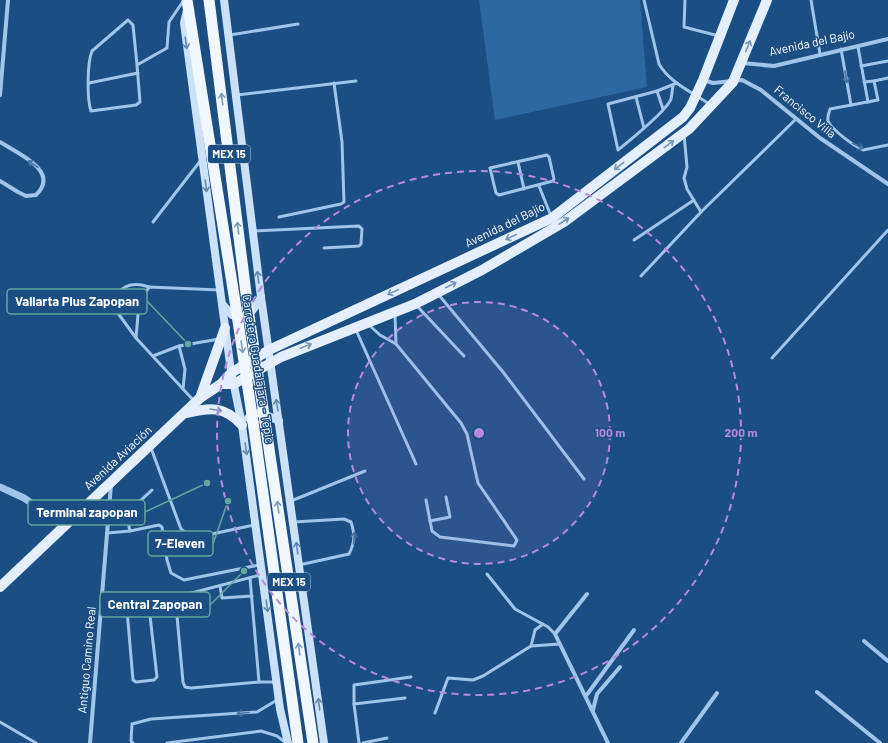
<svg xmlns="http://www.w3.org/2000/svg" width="888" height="743" viewBox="0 0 888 743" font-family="Barlow,sans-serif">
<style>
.green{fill:#2e68a1}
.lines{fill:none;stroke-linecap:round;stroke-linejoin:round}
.service{stroke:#9fc5eb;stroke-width:3}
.minor{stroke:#9fc5eb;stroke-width:4}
.tertiary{stroke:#9fc5eb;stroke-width:7}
.secondary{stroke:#cbe1f8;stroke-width:8}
.primary{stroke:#e3efff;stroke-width:10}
.trunk{stroke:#f1f7ff;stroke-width:11}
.trunk-bridge{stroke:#f1f7ff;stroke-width:11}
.oneway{stroke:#6189b1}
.oneway2{stroke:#7596ba}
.oneway3{stroke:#4372a2}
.oneway4{stroke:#7b9aba}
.ring{fill:none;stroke:#b68bdc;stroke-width:2;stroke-dasharray:7 5}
.labels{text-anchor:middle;stroke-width:3;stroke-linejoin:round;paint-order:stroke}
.shield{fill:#1b4e82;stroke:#bbcada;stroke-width:1}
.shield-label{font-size:11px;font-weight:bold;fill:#fff}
.street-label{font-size:12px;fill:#fff;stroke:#1b4e82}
.centre{fill:#b68bdc;stroke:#1b4e82;stroke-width:2}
.ring-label{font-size:12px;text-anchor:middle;font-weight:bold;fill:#b68bdc;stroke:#1b4e82;stroke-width:3;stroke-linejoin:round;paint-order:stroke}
.leader{fill:none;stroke:#63a6a1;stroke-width:1.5}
.callout-dot{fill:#63a6a1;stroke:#1b4e82;stroke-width:1.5}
.callout{fill:#1b4e82;stroke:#63a6a1;stroke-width:1.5}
.callout-label{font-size:13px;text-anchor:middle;font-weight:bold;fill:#fff}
</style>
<rect width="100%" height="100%" fill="#1b4e82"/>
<!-- green -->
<polygon class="green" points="479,0 640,0 647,87 495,120"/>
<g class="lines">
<!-- service -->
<g class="service">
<path d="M644,0L659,64C670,83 692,92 709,104"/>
<polyline points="685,0 684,27 719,36"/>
<polyline points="811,0 820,54"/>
<polyline points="230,35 298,24"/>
<polyline points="858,47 868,102"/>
<polyline points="841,49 851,105"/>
<path d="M137,65L133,25L128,20L92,51C87,63 87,100 91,111L136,105L140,102L137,65L167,48L169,22L184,0"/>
<polyline points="861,66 888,61"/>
<path d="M888,78L874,81L878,100L830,109C829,113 827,117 828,121C832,130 854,146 863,150L888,145"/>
<polyline points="864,82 874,81"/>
<polyline points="89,83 138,73"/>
<path d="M673,86C672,90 672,95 671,99C666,112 630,140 618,150L608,104L657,91L677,83"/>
<polyline points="657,91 663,109"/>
<polyline points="237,95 356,81"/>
<polyline points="636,97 644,128"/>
<polyline points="684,134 687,167 684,178 687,189 701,212"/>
<polygon points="547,155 549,157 554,179 553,181 499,195 496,193 490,168"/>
<polyline points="518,162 524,189"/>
<polyline points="539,186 551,216"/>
<polyline points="279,217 341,204 344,202 342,142 334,83"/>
<polyline points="153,222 201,160"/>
<polyline points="254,231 359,226 362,229 361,244 359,246 324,248"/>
<polyline points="634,240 694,200"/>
<polyline points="641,276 701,212 796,119"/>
<polyline points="438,294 503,372 584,479"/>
<polyline points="417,306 464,356"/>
<polyline points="395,314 396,344"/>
<polyline points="369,325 380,335 396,344 461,423 467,434 478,483 517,540 514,546 440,537 432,531 426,500"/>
<polyline points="356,330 416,464"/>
<path d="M136,338L112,305C118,286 131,281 149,287"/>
<polyline points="153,356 179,346"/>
<polyline points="772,358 888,230"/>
<polyline points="183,389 185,369 179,346 219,339"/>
<polyline points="195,402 136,338 139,303 149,287 219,290"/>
<polyline points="151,448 181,529 188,535 198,537 254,525"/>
<polyline points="291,501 365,471"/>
<polyline points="430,521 450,517 446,497"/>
<path d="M294,522L344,519L351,522C355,534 355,542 349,554L299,565"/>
<path d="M130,531C124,510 138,504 152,490"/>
<polyline points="107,533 130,531 159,525 162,527 167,560 171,573 184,580 259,565"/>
<polyline points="487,574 515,609 548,627 555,634"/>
<polyline points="220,586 222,598 252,596"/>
<polyline points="149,607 157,677 154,680 136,682 133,680 127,610 149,607 165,600 260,575"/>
<polyline points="177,616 183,682 185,687 191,688 259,682 250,578"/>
<polyline points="531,646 535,630 543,624"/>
<polyline points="259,682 275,682"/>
<polyline points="354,704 354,685 411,677"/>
<polyline points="435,713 448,678 473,680 483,676 531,646 560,644"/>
<polyline points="0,722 36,743"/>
<polyline points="133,743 131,741 132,724 151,719 257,712 277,700"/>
<polyline points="167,743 261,731 277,736 286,743"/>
<polyline points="359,743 354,704 405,698"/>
<polyline points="363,743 387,738"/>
</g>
<!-- minor -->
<g class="minor">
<polyline points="742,63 774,66 888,39"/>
<polyline points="703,80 713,83 742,80 761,90 820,138 888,184"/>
<polyline points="0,95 8,0"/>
<path d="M0,142C17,153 61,171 36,195L26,196L18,192L0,181"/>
<polyline points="587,594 555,634 608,743"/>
<polyline points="864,641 888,661"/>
<polyline points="817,692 880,743"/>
<polyline points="586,696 634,630"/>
<polyline points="593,710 597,694 620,667"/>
<polyline points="90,743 111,485"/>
<polyline points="681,743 717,693"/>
</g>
<!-- tertiary -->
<polyline class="tertiary" points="0,487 24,498 66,526"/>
<!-- secondary -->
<g class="secondary">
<polyline points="224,0 261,297 324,743"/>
<polyline points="187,10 184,23 231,371 242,425 280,709 288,743"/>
<path d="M223,305L232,315C248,322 254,309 261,297"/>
<path d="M248,418C258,408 268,416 279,421"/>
</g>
<!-- primary -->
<g class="primary">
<polyline points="221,384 234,384 281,357 415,304 482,270 564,222 689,129 733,82 767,0"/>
<polyline points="200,398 225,328"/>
<path d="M187,413C211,407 224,406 242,425"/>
<polyline points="0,587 200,398 221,384 231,373 269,350 552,218 683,117 690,108 703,80 734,0"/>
</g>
<!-- trunk -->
<g class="trunk">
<polyline points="187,0 236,308"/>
<polyline points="209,0 248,309"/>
<polyline points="253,422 298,743"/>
<polyline points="265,422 313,743"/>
</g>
<!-- trunk-bridge -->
<g class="trunk-bridge">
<polyline points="236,308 253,422"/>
<polyline points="248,309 265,422"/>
</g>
</g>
<!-- one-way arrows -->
<defs><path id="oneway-shaft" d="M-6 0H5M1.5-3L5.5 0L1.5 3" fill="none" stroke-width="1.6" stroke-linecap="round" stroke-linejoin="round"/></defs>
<g class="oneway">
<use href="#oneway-shaft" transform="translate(186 43) rotate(82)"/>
<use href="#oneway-shaft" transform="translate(206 186) rotate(82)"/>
<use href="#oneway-shaft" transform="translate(258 277) rotate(-97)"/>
<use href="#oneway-shaft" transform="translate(277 405) rotate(-99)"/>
<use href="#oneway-shaft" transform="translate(246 449) rotate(82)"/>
<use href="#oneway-shaft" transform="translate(297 548) rotate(-98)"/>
<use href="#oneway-shaft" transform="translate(267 606) rotate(82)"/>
<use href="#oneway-shaft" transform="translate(319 704) rotate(-97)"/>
</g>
<g class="oneway2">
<use href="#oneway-shaft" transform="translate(748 46) rotate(-68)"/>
<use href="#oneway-shaft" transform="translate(669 144) rotate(-37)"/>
<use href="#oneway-shaft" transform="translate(619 166) rotate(142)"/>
<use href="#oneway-shaft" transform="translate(564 221) rotate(-33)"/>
<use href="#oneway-shaft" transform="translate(511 237) rotate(155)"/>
<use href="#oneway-shaft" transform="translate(451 285) rotate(-27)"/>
<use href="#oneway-shaft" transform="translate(393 292) rotate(155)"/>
<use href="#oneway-shaft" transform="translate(306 346) rotate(-22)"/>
<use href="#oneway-shaft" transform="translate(216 410) rotate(9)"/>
</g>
<g class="oneway3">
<use href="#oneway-shaft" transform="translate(846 77) rotate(80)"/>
<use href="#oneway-shaft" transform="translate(858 146) rotate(27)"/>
<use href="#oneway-shaft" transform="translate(33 164) rotate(-146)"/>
<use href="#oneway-shaft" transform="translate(354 538) rotate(-86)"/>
<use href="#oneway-shaft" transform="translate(243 713) rotate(175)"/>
</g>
<g class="oneway4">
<use href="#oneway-shaft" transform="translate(222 99) rotate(-97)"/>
<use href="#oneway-shaft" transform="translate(238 228) rotate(-97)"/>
<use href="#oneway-shaft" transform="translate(242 347) rotate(81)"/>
<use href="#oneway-shaft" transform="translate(278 507) rotate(-98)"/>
<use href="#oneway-shaft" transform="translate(299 649) rotate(-98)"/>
</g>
<!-- distance rings -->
<circle cx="479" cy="433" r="131" fill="#b68bdc" fill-opacity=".12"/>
<g class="ring">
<circle cx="479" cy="433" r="131"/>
<circle cx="479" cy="433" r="262"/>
</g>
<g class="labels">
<!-- shield labels -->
<g class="shield">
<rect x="208" y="145" width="42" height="18" rx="3"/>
<rect x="268" y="573" width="42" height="18" rx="3"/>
</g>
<g class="shield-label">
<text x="229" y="158">MEX 15</text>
<text x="289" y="586">MEX 15</text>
</g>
<!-- street labels -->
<g class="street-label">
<text transform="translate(812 43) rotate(-12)" y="4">Avenida del Bajío</text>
<text transform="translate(805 112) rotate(39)" y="4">Francisco Villa</text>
<text transform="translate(505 225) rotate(-26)" y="4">Avenida del Bajío</text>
<text transform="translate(258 369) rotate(81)" y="4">Carretera Guadalajara - Tepic</text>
<text transform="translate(118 458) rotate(-43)" y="4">Avenida Aviación</text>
<text transform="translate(87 660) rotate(-85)" y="4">Antiguo Camino Real</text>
</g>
</g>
<circle cx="479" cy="433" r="6" class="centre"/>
<g class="ring-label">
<text x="610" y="437">100 m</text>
<text x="741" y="437">200 m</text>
</g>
<!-- callouts -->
<path class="leader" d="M188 344L147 301M207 483L145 512M228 501L213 544M244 571L210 605"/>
<g class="callout-dot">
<circle cx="188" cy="344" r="4"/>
<circle cx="207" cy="483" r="4"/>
<circle cx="228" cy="501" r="4"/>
<circle cx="244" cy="571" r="4"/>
</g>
<g class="callout">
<rect x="7" y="289" width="140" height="25" rx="4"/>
<rect x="28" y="500" width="117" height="25" rx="4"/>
<rect x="148" y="531" width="65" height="25" rx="4"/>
<rect x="100" y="592" width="110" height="25" rx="4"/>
</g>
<g class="callout-label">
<text x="77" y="306">Vallarta Plus Zapopan</text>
<text x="87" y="517">Terminal zapopan</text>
<text x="180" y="548">7-Eleven</text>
<text x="155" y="609">Central Zapopan</text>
</g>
</svg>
